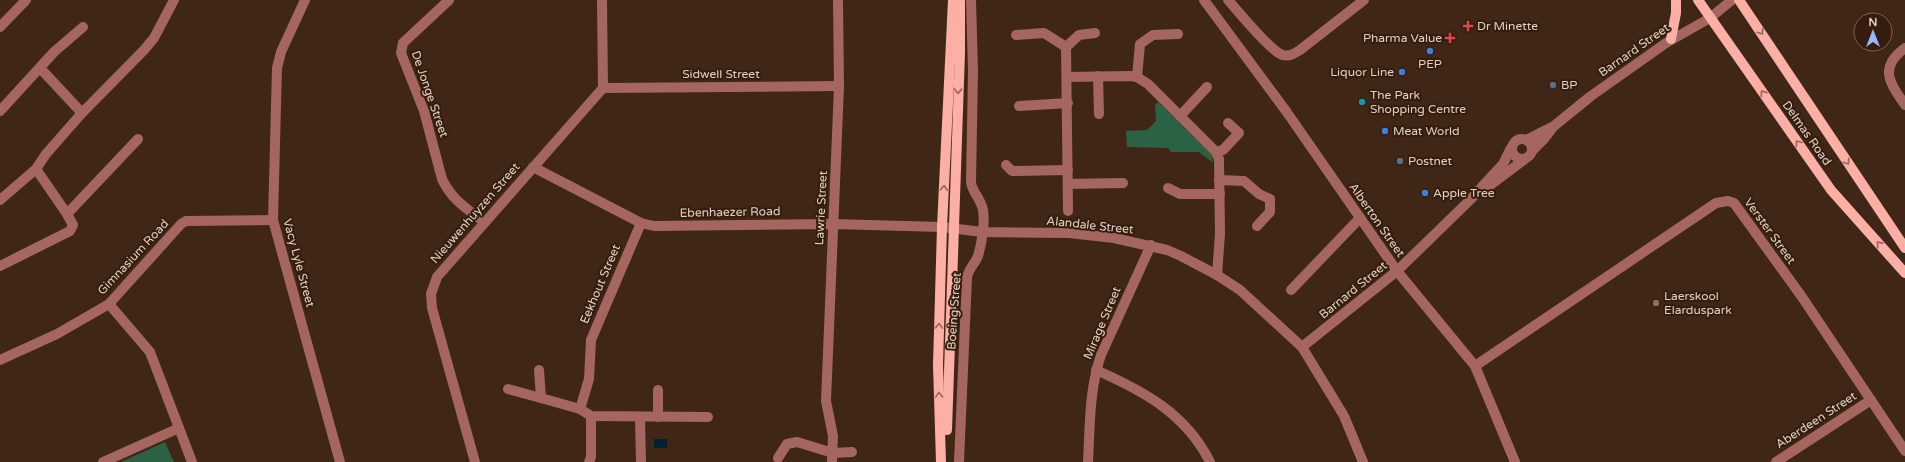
<svg xmlns="http://www.w3.org/2000/svg" width="1905" height="462" viewBox="0 0 1905 462" font-family="'Varela Round',sans-serif">
<style>
.green{fill:#2b6244}
.water{fill:#002130}
.lines{fill:none;stroke-linecap:round;stroke-linejoin:round}
.minor{stroke:#a4665f;stroke-width:10}
.major{stroke:#fbafa5;stroke-width:10}
.oneway{stroke:#986658}
.health-dot{fill:#e0444e;stroke:#351c0c;stroke-width:1.5}
.shop-dot{fill:#3f7fe0;stroke:#351c0c;stroke-width:1.5}
.service-dot{fill:#5c6f8a;stroke:#351c0c;stroke-width:1.5}
.culture-dot{fill:#0f9aa8;stroke:#351c0c;stroke-width:1.5}
.education-dot{fill:#8d6e63;stroke:#351c0c;stroke-width:1.5}
.labels{text-anchor:middle;stroke-width:4;stroke-linejoin:round;paint-order:stroke}
.poi-label{font-size:12px;fill:#e1d0c6;stroke:#351c0c;text-anchor:start}
.street-label{font-size:12px;fill:#e1d0c6;stroke:#351c0c}
</style>
<rect width="100%" height="100%" fill="#3f2616"/>
<!-- green -->
<g class="green">
<polygon points="1158,102 1212,155 1213,163 1199,152 1171,152 1168,148 1127,147 1126,131 1147,130 1156,121 1155,105"/>
<polygon points="165,442 174,462 121,462"/>
</g>
<!-- water -->
<rect class="water" x="654" y="439" width="13" height="9"/>
<g class="lines">
<!-- minor -->
<g class="minor">
<polyline points="305,0 281,52 277,68 273,220 340,462"/>
<path d="M449,0L403,43L401,53L424,111L442,179C452,200 466,208 484,222"/>
<polyline points="1204,0 1286,111 1397,271 1475,366 1515,462"/>
<path d="M1228,0C1238,11 1272,53 1283,55C1290,57 1295,53 1300,50L1364,0"/>
<polyline points="0,27 26,0"/>
<polyline points="1016,35 1044,33 1066,47"/>
<path d="M1905,48C1878,68 1890,83 1905,105"/>
<polyline points="40,68 82,113"/>
<polyline points="1098,76 1099,114"/>
<polyline points="1067,77 1130,76 1137,77 1148,84 1216,152 1219,159 1220,234 1217,275"/>
<polyline points="1137,77 1140,44 1153,35 1178,34"/>
<polyline points="603,88 839,86"/>
<polyline points="1019,106 1068,103"/>
<polyline points="0,111 54,52 83,27"/>
<polyline points="1180,116 1207,87"/>
<circle cx="1522" cy="149" r="10"/>
<polyline points="1526,140 1552,127"/>
<polyline points="1532,151 1544,139 1554,126 1591,96 1666,43 1710,18 1732,0"/>
<polyline points="1216,152 1223,150 1239,133 1228,123"/>
<polyline points="1006,165 1012,171 1068,170"/>
<polyline points="533,167 641,223 654,226 833,224 942,227 982,232 1069,233 1114,238 1167,250 1181,256 1217,275 1240,290 1302,347 1344,416 1363,462"/>
<polyline points="36,169 67,214 138,139"/>
<polyline points="1219,180 1244,181 1259,194 1270,199 1270,212 1257,226"/>
<polyline points="1068,184 1123,183"/>
<polyline points="1489,186 1525,159"/>
<polyline points="1168,188 1180,194 1220,194"/>
<polyline points="0,200 36,169 46,154 82,113 144,50 154,38 174,0"/>
<polyline points="1068,211 1066,47 1079,35 1095,33"/>
<polyline points="0,266 70,231 73,225 67,214"/>
<polyline points="1291,290 1360,218"/>
<polyline points="109,304 150,352 192,462"/>
<polyline points="1302,347 1397,271 1470,200 1503,164 1511,148"/>
<polyline points="0,360 57,334 109,304 181,224 186,221 273,220"/>
<polyline points="1475,366 1716,203 1728,201 1734,203 1802,297 1905,451"/>
<polyline points="539,370 541,398 580,409 591,416 708,417"/>
<path d="M1096,370C1144,391 1186,414 1210,462"/>
<polyline points="508,389 541,398"/>
<polyline points="658,390 658,417"/>
<polyline points="580,409 589,379 591,340 641,223"/>
<polyline points="640,417 641,462"/>
<polyline points="778,458 787,444 797,442 833,453 852,452"/>
<polyline points="103,462 179,428"/>
<polyline points="475,462 432,308 431,294 437,277 603,88 602,0"/>
<polyline points="589,462 591,457 591,416"/>
<polyline points="832,462 833,436 826,401 839,86 838,0"/>
<path d="M959,462L967,278C968,269 975,264 978,256C982,243 985,223 983,210C981,199 972,192 971,182L973,71L971,0"/>
<path d="M1088,462C1090,426 1089,390 1101,355L1151,245"/>
<polyline points="1776,462 1871,400"/>
</g>
<!-- major -->
<g class="major">
<polyline points="1698,0 1831,190 1905,273"/>
<polyline points="1739,0 1905,248"/>
<polyline points="1671,39 1676,13 1676,0"/>
<polyline points="947,430 960,52 960,0"/>
<polyline points="941,462 938,365 942,227 953,0"/>
</g>
</g>
<!-- one-way arrows -->
<defs><path id="oneway-chevron" d="M-2-3.5L2.5 0L-2 3.5" fill="none" stroke-width="1.6" stroke-linecap="round" stroke-linejoin="round"/></defs>
<g class="oneway">
<use href="#oneway-chevron" transform="translate(1761 32) rotate(56)"/>
<use href="#oneway-chevron" transform="translate(958 91) rotate(92)"/>
<use href="#oneway-chevron" transform="translate(1763 93) rotate(-125)"/>
<use href="#oneway-chevron" transform="translate(1798 143) rotate(-126)"/>
<use href="#oneway-chevron" transform="translate(1847 162) rotate(56)"/>
<use href="#oneway-chevron" transform="translate(944 188) rotate(-87)"/>
<use href="#oneway-chevron" transform="translate(1879 244) rotate(-132)"/>
<use href="#oneway-chevron" transform="translate(939 326) rotate(-88)"/>
<use href="#oneway-chevron" transform="translate(939 395) rotate(-92)"/>
</g>
<!-- markers -->
<g class="health-dot">
<path d="M1466 20h4v4h4v4h-4v4h-4v-4h-4v-4h4z"/>
<path d="M1448 32h4v4h4v4h-4v4h-4v-4h-4v-4h4z"/>
</g>
<g class="shop-dot">
<circle cx="1430" cy="51" r="4"/>
<circle cx="1402" cy="72" r="4"/>
<circle cx="1385" cy="131" r="4"/>
<circle cx="1425" cy="193" r="4"/>
</g>
<g class="service-dot">
<circle cx="1553" cy="85" r="4"/>
<circle cx="1400" cy="161" r="4"/>
</g>
<circle class="culture-dot" cx="1362" cy="102" r="4"/>
<circle class="education-dot" cx="1656" cy="303" r="4"/>
<g class="labels">
<!-- poi labels -->
<g class="poi-label">
<text x="1477" y="30">Dr Minette</text>
<text x="1442" y="42" text-anchor="end">Pharma Value</text>
<text x="1430" y="68" text-anchor="middle">PEP</text>
<text x="1394" y="76" text-anchor="end">Liquor Line</text>
<text x="1561" y="89">BP</text>
<text x="1370" y="99">The Park<tspan x="1370" dy="14">Shopping Centre</tspan></text>
<text x="1393" y="135">Meat World</text>
<text x="1408" y="165">Postnet</text>
<text x="1433" y="197">Apple Tree</text>
<text x="1664" y="300">Laerskool<tspan x="1664" dy="14">Elarduspark</tspan></text>
</g>
<!-- street labels -->
<g class="street-label">
<text transform="translate(1634 50) rotate(-35)" y="4">Barnard Street</text>
<text x="721" y="78">Sidwell Street</text>
<text transform="translate(430 94) rotate(71)" y="4">De Jonge Street</text>
<text transform="translate(1807 133) rotate(55)" y="4">Delmas Road</text>
<text transform="translate(821 208) rotate(-87)" y="4">Lawrie Street</text>
<text transform="translate(730 212) rotate(-1)" y="4">Ebenhaezer Road</text>
<text transform="translate(475 213) rotate(-49)" y="4">Nieuwenhuyzen Street</text>
<text transform="translate(1377 220) rotate(55)" y="4">Alberton Street</text>
<text transform="translate(1090 225) rotate(6)" y="4">Alandale Street</text>
<text transform="translate(1770 231) rotate(54)" y="4">Verster Street</text>
<text transform="translate(133 257) rotate(-47)" y="4">Gimnasium Road</text>
<text transform="translate(299 263) rotate(75)" y="4">Vacy Lyle Street</text>
<text transform="translate(600 284) rotate(-67)" y="4">Eekhout Street</text>
<text transform="translate(1353 290) rotate(-39)" y="4">Barnard Street</text>
<text transform="translate(954 311) rotate(-86)" y="4">Boeing Street</text>
<text transform="translate(1102 323) rotate(-67)" y="4">Mirage Street</text>
<text transform="translate(1816 420) rotate(-33)" y="4">Aberdeen Street</text>
</g>
</g>
<!-- north arrow -->
<g transform="translate(1873 32)"><circle r="19" fill="#351c0c" stroke="#7a6456"/>
<path d="M0-3L7 15L0 10L-7 15Z" fill="#94b7fd"/>
<text y="-6" font-size="11" font-weight="bold" text-anchor="middle" fill="#e1d0c6">N</text>
</g>
</svg>
